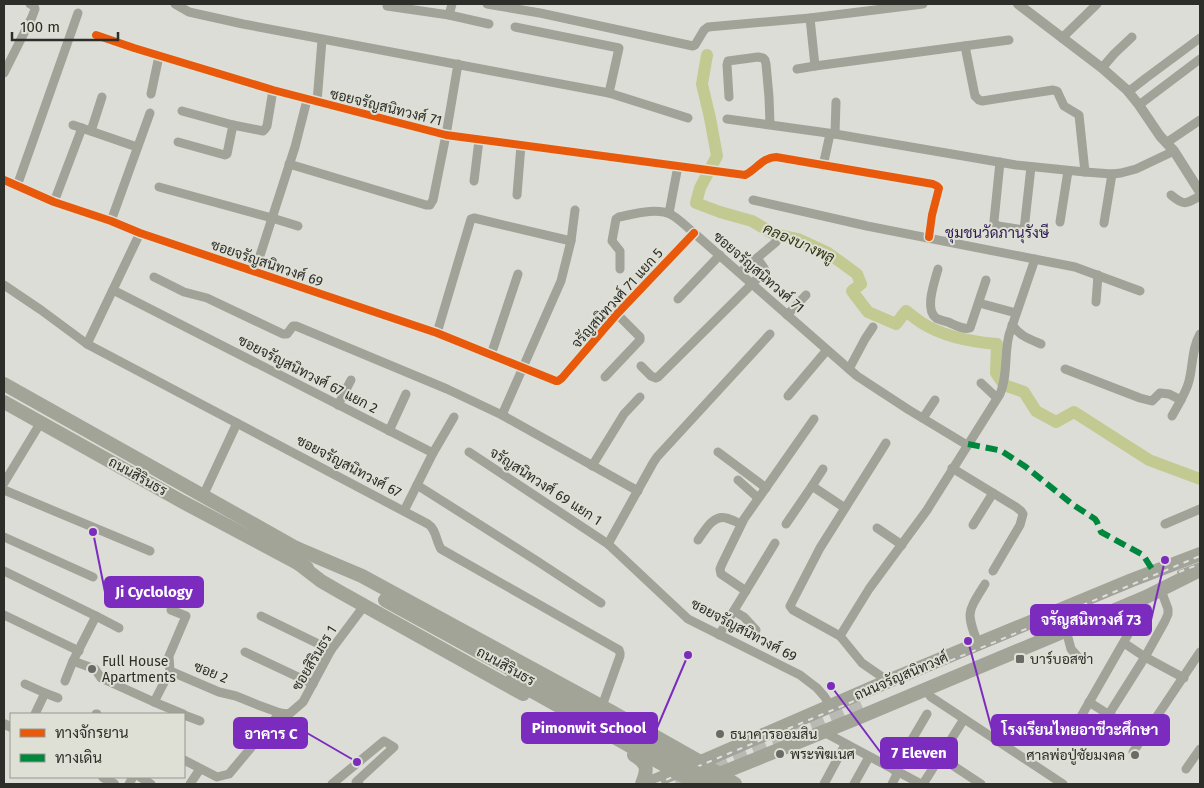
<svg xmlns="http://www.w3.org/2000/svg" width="1204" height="788" viewBox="0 0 1204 788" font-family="'Fira Sans',Sarabun,sans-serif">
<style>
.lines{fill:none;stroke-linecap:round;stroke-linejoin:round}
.river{stroke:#c3ca91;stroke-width:12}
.primary-tunnel{stroke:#babab5;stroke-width:14;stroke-dasharray:14 7;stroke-linecap:butt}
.minor{stroke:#a1a298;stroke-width:9}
.tertiary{stroke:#a1a298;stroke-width:10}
.primary{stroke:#a2a498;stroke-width:14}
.rail-casing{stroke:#a2a39c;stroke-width:4}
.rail{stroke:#dee0d5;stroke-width:2;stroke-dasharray:5.5;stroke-linecap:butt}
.primary-bridge{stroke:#a2a498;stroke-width:14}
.quiet{stroke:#00873e;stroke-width:6;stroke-dasharray:12 6;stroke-linecap:butt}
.cycleway-casing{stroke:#dee0d5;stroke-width:11}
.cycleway{stroke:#e8590c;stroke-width:8}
.poi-dot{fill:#6b6b66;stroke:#dee0d5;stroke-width:2}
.labels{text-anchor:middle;stroke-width:4;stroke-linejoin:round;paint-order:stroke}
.street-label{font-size:14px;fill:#2d2d29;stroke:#dee0d5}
.poi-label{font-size:14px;fill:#2d2d29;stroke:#dee0d5;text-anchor:start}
.neighbourhood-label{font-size:15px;fill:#2e1a54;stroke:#dee0d5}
.water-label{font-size:15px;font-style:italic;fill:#343715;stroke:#dee0d5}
.leader{fill:none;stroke:#7b2cbf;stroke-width:2}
.callout-dot{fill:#7b2cbf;stroke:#dee0d5;stroke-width:2}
.callout{fill:#7b2cbf;stroke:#7b2cbf;stroke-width:2}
.callout-label{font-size:15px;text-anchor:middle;font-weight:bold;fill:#fff}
</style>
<rect width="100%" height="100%" fill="#ddddd8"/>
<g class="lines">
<!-- river -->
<path class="river" d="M707,55L702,84L710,118L717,156L700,188L696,203L720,212L752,221L774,234L798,239L828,253L857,274L861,284L852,291L868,312L896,324L906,311C911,315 916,319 922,323C944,337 972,342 997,344L996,373L1004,385L1024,392L1036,411L1056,422L1074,412L1149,460L1200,479"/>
<!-- primary-tunnel -->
<polyline class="primary-tunnel" points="676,784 862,706"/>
<!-- minor -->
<g class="minor">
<polyline points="175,4 189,12 243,24 609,93 688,118"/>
<polyline points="487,4 540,13 693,46 695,45 704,30 708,27 810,18 923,4"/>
<polyline points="387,6 449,15 489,24"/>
<polyline points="449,15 452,4"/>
<polyline points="810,18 815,66 1009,40"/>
<polyline points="515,27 619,48 609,93"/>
<path d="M96,35L134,48L273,90L446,135L745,175C756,170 763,157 776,157L933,184L937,186L939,188L932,215L929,237"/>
<polyline points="1062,38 1097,4"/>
<polyline points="965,46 975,96 979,100 982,101 1053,90 1057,91 1064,106 1079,115 1085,172"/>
<polyline points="1102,68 1114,54 1132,37"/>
<polyline points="797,69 815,66"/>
<polyline points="4,73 32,17 35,9 34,6 30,4"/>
<polyline points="1128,92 1146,78 1200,38"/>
<polyline points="151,94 159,56"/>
<polyline points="729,97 727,65 728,61 758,57 763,58 765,60 766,64 769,97 770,124"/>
<polyline points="317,102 322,40"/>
<polyline points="1139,105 1200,59"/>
<polyline points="182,111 233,125 263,131 265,129 267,126 273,90"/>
<polyline points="727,119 835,134 1016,165 1085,172 1112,174 1121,173 1136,169 1174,151"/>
<polyline points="73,125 137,147"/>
<polyline points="91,131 102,97"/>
<polyline points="835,134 836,102"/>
<polyline points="178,142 225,155 227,154 233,125"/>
<polyline points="1166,143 1200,120"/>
<polyline points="1000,162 994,221 995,224 998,226 1024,230 1031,167"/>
<polyline points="289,164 426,205 430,205 433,200 446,135 458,64"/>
<polyline points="823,166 830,134"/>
<polyline points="4,180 54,202 111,221 140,233 437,333 556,381 558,381 562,378 617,314 694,233"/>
<polyline points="474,181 479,140"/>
<polyline points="17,186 78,13"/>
<polyline points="159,187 272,218 298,226"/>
<polyline points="517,195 521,145"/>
<path d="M1171,195C1184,206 1186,204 1200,196"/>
<polyline points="753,200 867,226 1075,267 1140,291"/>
<polyline points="54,202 82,128"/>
<polyline points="669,213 678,166"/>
<polyline points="111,221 150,113"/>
<polyline points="1060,222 1068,171"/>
<polyline points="1104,223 1112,174"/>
<path d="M620,269V251L612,241L616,219L619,217C634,214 657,207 672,215C680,220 687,227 694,233L857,376L909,410L967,445"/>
<polyline points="744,269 776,242"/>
<path d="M938,269C935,281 924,309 936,318C939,320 945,321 948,322C955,325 963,330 970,328L986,280"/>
<polyline points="255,271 295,147 307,100"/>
<polyline points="154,277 184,292 207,298 283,334 287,334 293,326 296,326 447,389 502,415 638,491"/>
<path d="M4,285L41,310L87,344L428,524C436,529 436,541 441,549L619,650L620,653V656L602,706"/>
<polyline points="113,290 433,453 404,511"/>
<polyline points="678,299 720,255"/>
<polyline points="1096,302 1098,275"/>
<polyline points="979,303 1016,313"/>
<polyline points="787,315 806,295"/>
<path d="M1012,325C1020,336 1029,339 1041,344"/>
<polyline points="437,333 471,219 474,218 571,241"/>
<polyline points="87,344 140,233"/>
<polyline points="491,355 518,274"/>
<polyline points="641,366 651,376 656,378 658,377 764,272 765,270 764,268 757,258"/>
<polyline points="849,369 865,339 873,327"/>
<polyline points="1065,369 1140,398 1152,401 1160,393 1169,394 1181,400"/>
<polyline points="605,377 640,340 640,337 617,314"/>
<polyline points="981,383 997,398"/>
<polyline points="788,396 827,350"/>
<polyline points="338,405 351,380"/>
<polyline points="502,415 561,281 571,241 575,210"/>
<path d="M1172,416C1178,405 1186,393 1189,381C1193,365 1192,348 1200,334"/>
<polyline points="923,418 935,400"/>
<polyline points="389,431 406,394"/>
<polyline points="886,443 820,548 790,606 793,610 840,636 862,663 888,681"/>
<polyline points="469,452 608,544 688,619 800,675 817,688 824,696 830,705"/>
<polyline points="718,452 766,488"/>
<polyline points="433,453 454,417"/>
<polyline points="592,466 624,414 640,397"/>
<polyline points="952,468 1016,507 1021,511 1023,514 1020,525 993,571"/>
<polyline points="738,480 758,498"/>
<polyline points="4,483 41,422"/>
<polyline points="417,485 537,561 601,603"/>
<polyline points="812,486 823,469"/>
<polyline points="4,490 150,551"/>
<polyline points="203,496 237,423"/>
<polyline points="786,524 812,486 845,508"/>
<polyline points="1165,524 1200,509"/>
<polyline points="973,525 993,493"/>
<polyline points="877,528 902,545"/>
<polyline points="4,537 93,577"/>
<path d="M698,540C704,532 713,514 726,518C731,519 736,522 741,524"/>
<polyline points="608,544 653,463 657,457 770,334"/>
<polyline points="4,571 96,616 73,661 95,669 101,678 154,702 170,671 219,692 236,696 258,705 280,713 289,714 303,702 331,650 364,606"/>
<polyline points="746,591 721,574 720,569 722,564 744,519 814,419"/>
<polyline points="734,611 744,617 756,630"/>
<polyline points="4,615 79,651"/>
<polyline points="96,616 119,628"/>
<polyline points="261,616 331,650"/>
<polyline points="1066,630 1071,649 1078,657"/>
<polyline points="719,635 775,543"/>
<path d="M840,636L869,589L927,510L1000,394C1008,376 1004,355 1009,335L1035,259"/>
<polyline points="1124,643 1145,657 1184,678"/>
<path d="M978,644C966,612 967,613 985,584"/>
<polyline points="245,652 313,684"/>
<polyline points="170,671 169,656 186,616 171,610"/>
<polyline points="65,681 73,661"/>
<polyline points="25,684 45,693"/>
<polyline points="925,689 931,697 1063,784"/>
<polyline points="154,702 183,714"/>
<polyline points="1089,702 1144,737"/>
<polyline points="35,714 45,693 58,698"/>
<polyline points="96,714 97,714"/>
<polyline points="1109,714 1145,657 1165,621 1168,614 1168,609 1161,590"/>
<polyline points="184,715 200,721"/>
<polyline points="1079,720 1134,624 1134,620 1125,605"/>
<polyline points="822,731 921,784"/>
<polyline points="1133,752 1200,652"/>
<polyline points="940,757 981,784"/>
<polyline points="184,760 217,777 229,774 280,713"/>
<polyline points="1186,769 1200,749"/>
<polyline points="894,770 927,714"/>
<polyline points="140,777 151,784"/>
<polyline points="129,784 133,777"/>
<polyline points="190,784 200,769"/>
<polyline points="332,784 384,741 394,747 356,782 359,784"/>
<polyline points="824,784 845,745"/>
<polyline points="854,784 869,757"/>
<polyline points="892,784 898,772"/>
<polyline points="923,784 964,719"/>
</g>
<!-- tertiary -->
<g class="tertiary">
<polyline points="1018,4 1102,68 1127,90 1139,105 1160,136 1174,151 1200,192"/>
<polyline points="4,724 11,727"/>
<polyline points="103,777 114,784"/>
</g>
<!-- primary -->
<g class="primary">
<polyline points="4,384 305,553"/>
<polyline points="4,402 181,501 307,568"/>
<polyline points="296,548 362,576 610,711 697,760 735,784"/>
<polyline points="299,564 321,581 340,592 523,694"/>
<path d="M634,755C648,764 648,769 642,784"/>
<polyline points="697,783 855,719 1146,597 1200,570"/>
<polyline points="647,784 701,762 888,681 1132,580 1200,554"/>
</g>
<defs>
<g id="rail">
<polyline points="1179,572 1200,564"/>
<polyline points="656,784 1200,556"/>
</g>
</defs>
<!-- rail casing -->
<use href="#rail" class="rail-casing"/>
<!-- rail -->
<use href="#rail" class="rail"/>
<!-- primary-bridge -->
<g class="primary-bridge">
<polyline points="385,600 669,756 714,784"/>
<polyline points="512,680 664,765 697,784"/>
</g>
<!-- quiet -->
<polyline class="quiet" points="968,444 998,450 1003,452 1026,467 1072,504 1095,519 1097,522 1101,532 1143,555 1154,572"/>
<defs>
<g id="cycleway">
<path d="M96,35L134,48L273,90L446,135L745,175C756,170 763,157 776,157L933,184L937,186L939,188L932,215L929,237"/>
<polyline points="4,180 54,202 111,221 140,233 437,333 556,381 558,381 562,378 617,314 694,233"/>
</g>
</defs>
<!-- cycleway casing -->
<use href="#cycleway" class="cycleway-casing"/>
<!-- cycleway -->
<use href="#cycleway" class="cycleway"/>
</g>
<!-- markers -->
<g class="poi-dot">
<rect x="1015" y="654" width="10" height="10" rx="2.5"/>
<circle cx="92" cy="669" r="5"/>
<circle cx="720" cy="734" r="5"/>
<circle cx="780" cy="754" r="5"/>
<circle cx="1135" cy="755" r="5"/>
</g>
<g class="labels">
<!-- street labels -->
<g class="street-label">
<text transform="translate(386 107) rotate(14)" y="5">ซอยจรัญสนิทวงศ์ 71</text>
<text transform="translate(267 263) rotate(19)" y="5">ซอยจรัญสนิทวงศ์ 69</text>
<text transform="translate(759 272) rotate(41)" y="5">ซอยจรัญสนิทวงศ์ 71</text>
<text transform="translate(617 298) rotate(-48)" y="5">จรัญสนิทวงศ์ 71 แยก 5</text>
<text transform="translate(308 374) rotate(27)" y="5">ซอยจรัญสนิทวงศ์ 67 แยก 2</text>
<text transform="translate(349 466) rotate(28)" y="5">ซอยจรัญสนิทวงศ์ 67</text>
<text transform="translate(138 476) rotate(29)" y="5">ถนนสิรินธร</text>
<text transform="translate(546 486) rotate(33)" y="5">จรัญสนิทวงศ์ 69 แยก 1</text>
<text transform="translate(744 630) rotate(28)" y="5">ซอยจรัญสนิทวงศ์ 69</text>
<text transform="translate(314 658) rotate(-59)" y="5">ซอยสิรินธร 1</text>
<text transform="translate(506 666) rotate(29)" y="5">ถนนสิรินธร</text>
<text transform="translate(211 672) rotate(22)" y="5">ซอย 2</text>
<text transform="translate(901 676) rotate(-23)" y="5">ถนนจรัญสนิทวงศ์</text>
</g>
<!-- poi labels -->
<g class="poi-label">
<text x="1030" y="664">บาร์บอสซ่า</text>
<text x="102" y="666">Full House<tspan x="102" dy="16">Apartments</tspan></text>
<text x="730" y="739">ธนาคารออมสิน</text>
<text x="790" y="759">พระพิฆเนศ</text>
<text x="1125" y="760" text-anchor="end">ศาลพ่อปู่ชัยมงคล</text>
</g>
<!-- neighbourhood labels -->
<g class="neighbourhood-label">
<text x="997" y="238">ชุมชนวัดภานุรังษี</text>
</g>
<!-- water labels -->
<g class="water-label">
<text transform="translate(799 243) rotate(24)" y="5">คลองบางพลู</text>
</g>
</g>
<!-- callouts -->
<path class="leader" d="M93 532L105 592M1165 560L1151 620M688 655L657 728M968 641L992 730M357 762L307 733M831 686L881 753"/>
<g class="callout-dot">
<circle cx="93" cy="532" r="5"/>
<circle cx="1165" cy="560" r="5"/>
<circle cx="688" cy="655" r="5"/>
<circle cx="968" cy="641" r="5"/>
<circle cx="357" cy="762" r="5"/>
<circle cx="831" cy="686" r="5"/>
</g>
<g class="callout">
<rect x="105" y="577" width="98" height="30" rx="5"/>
<rect x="1031" y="605" width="120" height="30" rx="5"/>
<rect x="522" y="713" width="135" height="30" rx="5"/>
<rect x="992" y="715" width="177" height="30" rx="5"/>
<rect x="234" y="718" width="73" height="30" rx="5"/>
<rect x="881" y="738" width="76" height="30" rx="5"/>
</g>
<g class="callout-label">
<text x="154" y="597">Ji Cyclology</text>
<text x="1091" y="625">จรัญสนิทวงศ์ 73</text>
<text x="589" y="733">Pimonwit School</text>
<text x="1080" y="735">โรงเรียนไทยอาชีวะศึกษา</text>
<text x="271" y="739">อาคาร C</text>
<text x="919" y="758">7 Eleven</text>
</g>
<!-- border -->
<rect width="1204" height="788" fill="none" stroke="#2d2d29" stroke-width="10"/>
<!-- legend -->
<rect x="10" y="713" width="175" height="65" fill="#dee0d5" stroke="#979890"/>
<rect x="20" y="729" width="25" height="8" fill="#e8590c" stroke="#979890"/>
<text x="55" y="738" font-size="15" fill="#2d2d29">ทางจักรยาน</text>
<rect x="20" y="754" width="25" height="8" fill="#00873e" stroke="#979890"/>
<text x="55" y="763" font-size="15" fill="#2d2d29">ทางเดิน</text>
<!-- scale -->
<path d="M12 32v8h106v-8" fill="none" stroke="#2d2d29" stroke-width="2.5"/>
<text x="20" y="32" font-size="15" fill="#2d2d29" stroke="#dee0d5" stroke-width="4" paint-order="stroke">100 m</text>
</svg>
